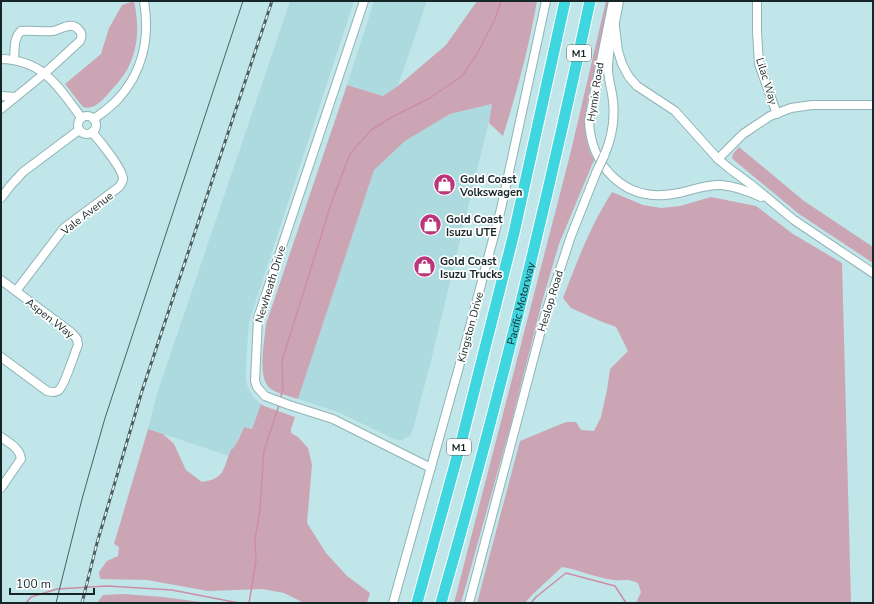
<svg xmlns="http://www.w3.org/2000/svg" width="874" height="604" viewBox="0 0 874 604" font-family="'Nunito Sans',sans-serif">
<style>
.built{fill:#acdade}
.green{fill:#cca5b4}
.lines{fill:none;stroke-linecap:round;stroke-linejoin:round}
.stream{stroke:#cd8da7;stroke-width:1.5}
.minor-casing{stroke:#8fb3b6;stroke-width:10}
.highway-casing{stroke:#fff;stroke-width:13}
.minor{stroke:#fff;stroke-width:8}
.highway{stroke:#3fd6e0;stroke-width:11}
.tram{stroke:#4a6062;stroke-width:1}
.rail-casing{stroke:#4a6062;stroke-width:3}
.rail{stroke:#fff;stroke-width:1.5;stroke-dasharray:4.5;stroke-linecap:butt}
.minor-bridge-casing{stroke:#8fb3b6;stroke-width:10;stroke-linecap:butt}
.minor-bridge{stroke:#fff;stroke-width:8}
.labels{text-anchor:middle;stroke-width:3.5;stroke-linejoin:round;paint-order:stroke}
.shield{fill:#fff;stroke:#5c6667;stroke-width:1}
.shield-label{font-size:10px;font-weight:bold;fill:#162526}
.street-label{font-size:11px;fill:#162526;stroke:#fff}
.poi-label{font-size:11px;font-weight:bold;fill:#162526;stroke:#fff;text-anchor:start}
</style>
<rect width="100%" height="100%" fill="#c1e6e9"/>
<!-- built -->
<g class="built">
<polygon points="290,1 354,1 249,322 246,364 246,380 248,388 255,399 261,404 252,429 244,427 234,447 231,451 229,456 148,429 156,397"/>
<polygon points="374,1 427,1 398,86 383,96 347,85"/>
<polygon points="493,104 430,365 413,429 410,436 401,440 396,440 338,412 298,399 374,170 405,141 450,114"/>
</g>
<!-- green -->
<g class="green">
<path d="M134,1C139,24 139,47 128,68C123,78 114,87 107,95C101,102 93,110 83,107L65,84L101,54L109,28L122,5Z"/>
<path d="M477,1H537C529,47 517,91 503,136L489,123L492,104L450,114L405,141L374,170L298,399C290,396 278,394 271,389C256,379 265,340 266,324L347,85L383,96L398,86L446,45Z"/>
<path d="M606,1H610C606,21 601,41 597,61C589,94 577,128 594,160L559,244L542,302L511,424L461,603H454L570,155Z"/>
<polygon points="739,147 804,201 873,247 873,263 799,214 735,161 732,158 733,154"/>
<path d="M612,192L643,205L661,208L680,206L711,197L756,206L793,234L842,263L851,603H636L641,592L638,583C626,578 625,581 614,580C596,578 580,570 562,567L533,594L525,603H477L520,441L566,422H576L581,430L594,431L601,417L607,390L610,369L628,351L616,327L600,321L571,308L563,298C577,261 591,225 612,192Z"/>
<path d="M261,404L264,406L295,417L291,429V433L298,437L308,448L312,465L307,523L326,553L347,576L370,593L367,603H304L284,593L262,589L208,591L147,580L100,579L99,572L107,561L118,556L119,547L114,544L148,429L163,434L174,444L186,470L202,482C224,479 223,470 230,452C232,448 231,451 234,447C238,441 241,434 244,427L252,429Z"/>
<polygon points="123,594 163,597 208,603 97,603 103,595"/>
</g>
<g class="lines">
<!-- stream -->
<g class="stream">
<polyline points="280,400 283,389 282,361 332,201 350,154 371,130 392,117 430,98 462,76 477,54 495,19 501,1"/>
<polyline points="26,603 31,597 57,589 107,586 172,590 239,603"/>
<polyline points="249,603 256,561 255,539 260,510 264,451 279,405"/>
<polyline points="531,603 536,597 566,573 615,586 626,603"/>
</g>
<defs>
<g id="minor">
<polyline points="364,1 258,318 255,381 257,387 265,396 289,405 333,419 431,468"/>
<path d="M613,1L589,121C591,167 625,202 673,194C689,192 704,184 721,185C735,186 748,191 761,197"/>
<polyline points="757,1 757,32 759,64 777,114"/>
<polyline points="615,27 618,51 622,64 629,77 637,86 675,111 718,159 730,169 753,186 794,220 873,273"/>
<path d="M1,59C44,60 58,87 81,117"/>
<polyline points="1,96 15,97"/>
<path d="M1,109L45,73L80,41C82,37 82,33 79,30C72,21 62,29 53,31C42,32 31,30 21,31C13,38 15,50 14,60"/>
<circle cx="87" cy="125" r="9"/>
<path d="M94,119C102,113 111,107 118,99C143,72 150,37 144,1"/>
<path d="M604,156C612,138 615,120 613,101C612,90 608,79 608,68C608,47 616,22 619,1"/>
<polyline points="718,159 743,134 770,116 791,108 812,105 873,105"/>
<polyline points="1,198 11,185 23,172 79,130"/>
<path d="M1,280L72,333L77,339L78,345C74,354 65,385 59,390C56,393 51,392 47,391L1,357"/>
<path d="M16,291L64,228L119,187C120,185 123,182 123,179C123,169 99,140 92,132"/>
<path d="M1,437C9,443 20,448 21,459L1,488"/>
<polyline points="393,603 464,349 501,209 546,1"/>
<polyline points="469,603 545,315 571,236 596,173"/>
</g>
<g id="highway">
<polyline points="417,603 462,439 514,233 565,1"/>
<path id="s1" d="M441,603C498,404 547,203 590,1"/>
</g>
</defs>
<!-- minor casing -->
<use href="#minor" class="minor-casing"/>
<!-- highway casing -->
<use href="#highway" class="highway-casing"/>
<!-- minor -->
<use href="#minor" class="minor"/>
<!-- highway -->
<use href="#highway" class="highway"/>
<!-- tram -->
<polyline class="tram" points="56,603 82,499 105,418 243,1"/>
<defs>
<polyline id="rail" points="82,603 97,543 142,391 272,1"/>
</defs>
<!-- rail casing -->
<use href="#rail" class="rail-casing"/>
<!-- rail -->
<use href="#rail" class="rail"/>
<defs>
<polyline id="minor-bridge" points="596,173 604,156"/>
</defs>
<!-- minor-bridge casing -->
<use href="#minor-bridge" class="minor-bridge-casing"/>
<!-- minor-bridge -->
<use href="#minor-bridge" class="minor-bridge"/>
</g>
<!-- icons -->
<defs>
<symbol id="shop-disc" viewBox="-11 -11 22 22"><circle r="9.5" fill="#ba3579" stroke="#fff"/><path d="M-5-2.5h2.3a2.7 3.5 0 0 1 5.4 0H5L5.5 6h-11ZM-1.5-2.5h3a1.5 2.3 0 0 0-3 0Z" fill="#fff"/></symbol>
</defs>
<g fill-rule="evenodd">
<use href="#shop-disc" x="432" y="172" width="25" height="25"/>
<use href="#shop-disc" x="418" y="212" width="25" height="25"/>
<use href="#shop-disc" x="412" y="254" width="25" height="25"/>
</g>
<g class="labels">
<!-- shield labels -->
<g class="shield">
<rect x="567" y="45" width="24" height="16" rx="3"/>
<rect x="447" y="439" width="24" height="16" rx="3"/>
</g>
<g class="shield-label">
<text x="579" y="57">M1</text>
<text x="459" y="451">M1</text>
</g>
<!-- street labels -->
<g class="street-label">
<text transform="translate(767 81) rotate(73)" y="4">Lilac Way</text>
<text transform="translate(595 92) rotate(-81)" y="4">Hymix Road</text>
<text transform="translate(87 213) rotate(-38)" y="4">Vale Avenue</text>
<text transform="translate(270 284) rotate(-73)" y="4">Newheath Drive</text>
<text transform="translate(550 301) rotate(-73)" y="4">Heslop Road</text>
<text dy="4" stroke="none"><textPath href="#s1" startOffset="310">Pacific Motorway</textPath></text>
<text transform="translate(50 318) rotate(38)" y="4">Aspen Way</text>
<text transform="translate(470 327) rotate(-75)" y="4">Kingston Drive</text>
</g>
<!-- poi labels -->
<g class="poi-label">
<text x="460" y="183">Gold Coast<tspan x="460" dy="13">Volkswagen</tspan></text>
<text x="446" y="223">Gold Coast<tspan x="446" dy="13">Isuzu UTE</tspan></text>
<text x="440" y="265">Gold Coast<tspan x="440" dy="13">Isuzu Trucks</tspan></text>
</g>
</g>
<!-- border -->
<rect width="874" height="604" fill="none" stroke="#162526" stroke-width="4"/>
<!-- scale -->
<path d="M10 588v6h84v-6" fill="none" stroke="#162526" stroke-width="2"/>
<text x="16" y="588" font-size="12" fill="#162526" stroke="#ffffff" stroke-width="3" paint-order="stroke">100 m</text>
</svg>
